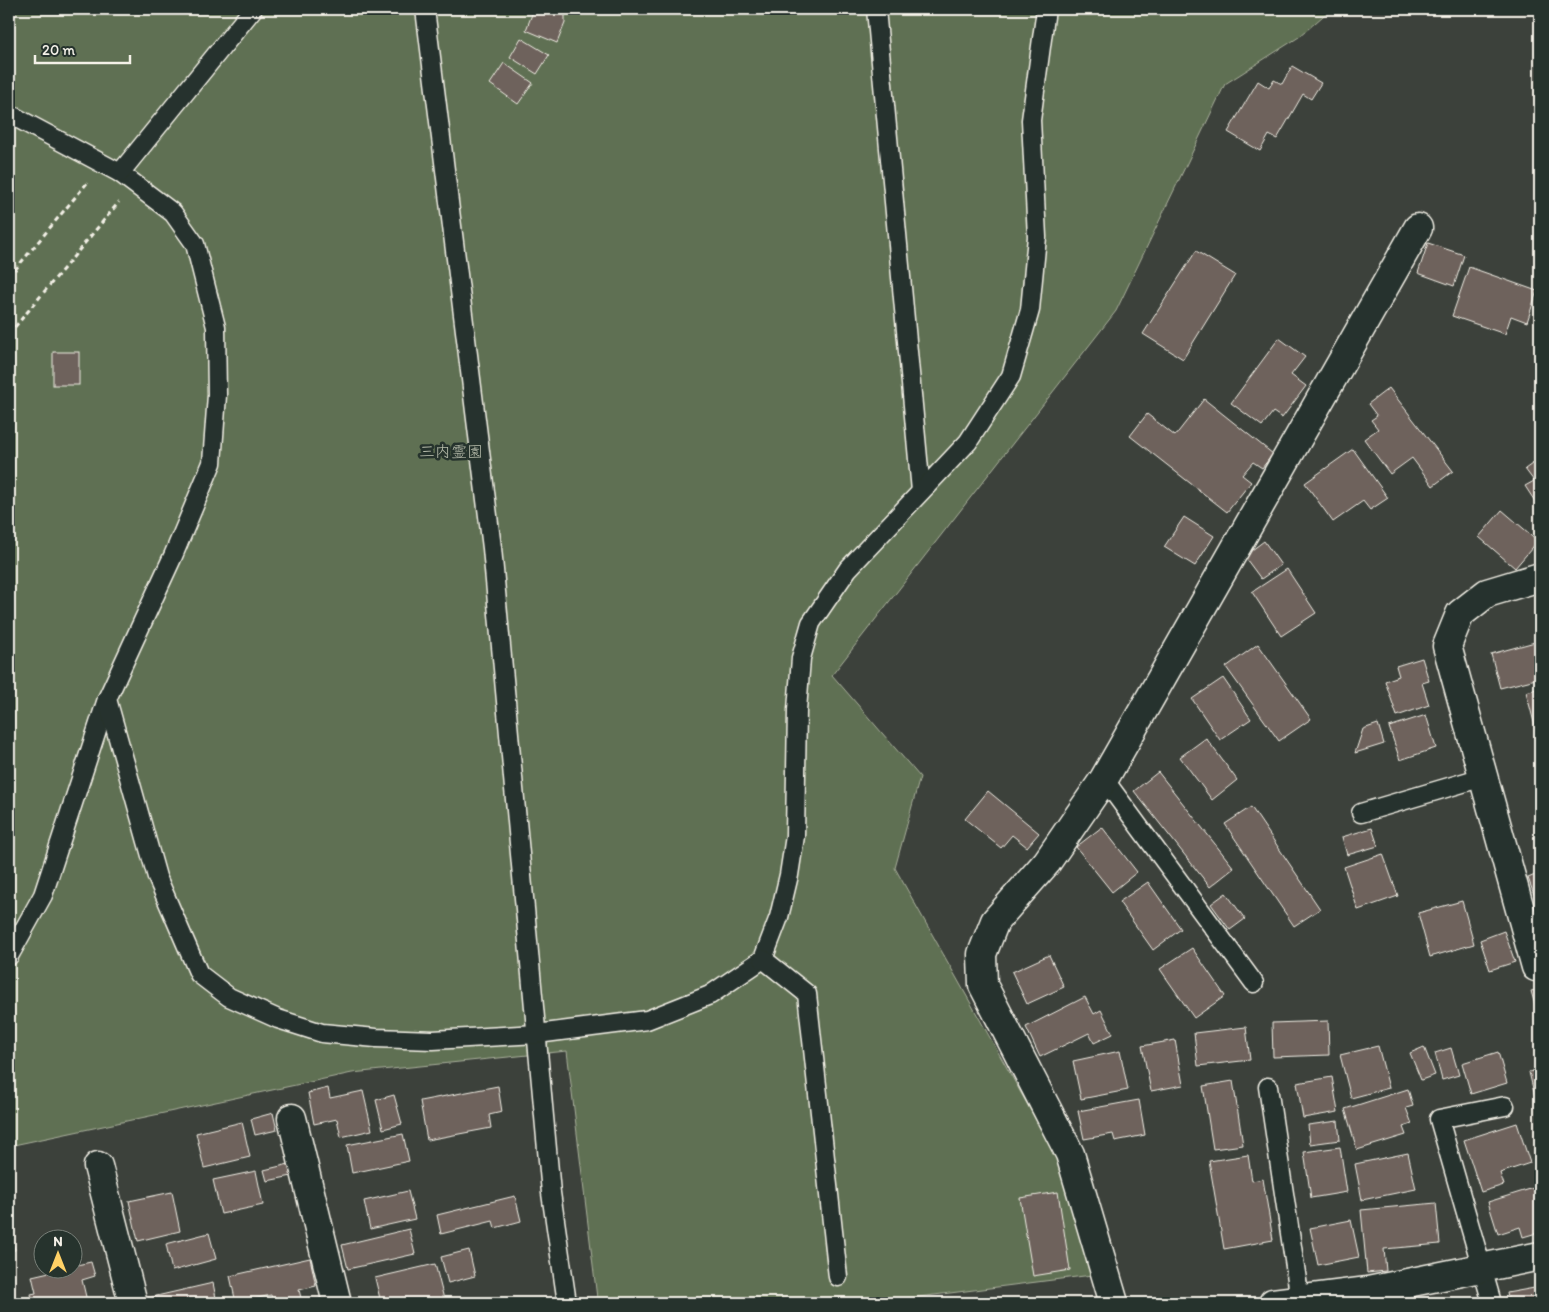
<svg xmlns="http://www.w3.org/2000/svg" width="1549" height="1312" viewBox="0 0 1549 1312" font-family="Itim,'Klee One',sans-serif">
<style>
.green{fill:#5f7052;stroke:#aab09d}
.building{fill:#6e625c;stroke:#f4f1e8}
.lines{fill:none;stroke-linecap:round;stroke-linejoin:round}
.service-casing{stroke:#f4f1e8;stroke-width:21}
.minor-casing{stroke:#f4f1e8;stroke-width:31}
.tertiary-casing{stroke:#f4f1e8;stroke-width:31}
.path{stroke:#f4f1e8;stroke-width:3;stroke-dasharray:5 4;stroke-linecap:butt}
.service{stroke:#26332d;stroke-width:18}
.minor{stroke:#26332d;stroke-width:28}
.tertiary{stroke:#26332d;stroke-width:28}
.labels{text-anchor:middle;stroke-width:5;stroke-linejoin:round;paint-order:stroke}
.park-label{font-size:16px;fill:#b8bdac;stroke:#26332d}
</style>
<rect width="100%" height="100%" fill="#3c413b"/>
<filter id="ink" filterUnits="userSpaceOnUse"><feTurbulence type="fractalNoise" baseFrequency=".02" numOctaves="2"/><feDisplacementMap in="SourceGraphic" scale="10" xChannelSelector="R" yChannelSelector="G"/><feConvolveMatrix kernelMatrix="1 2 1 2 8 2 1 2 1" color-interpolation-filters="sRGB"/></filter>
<g filter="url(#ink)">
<!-- green -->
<polygon class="green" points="9,9 1331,9 1299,37 1225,84 1116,311 832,675 920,777 895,868 1063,1168 1092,1275 871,1303 602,1303 597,1298 567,1051 352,1073 9,1146"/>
<!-- building -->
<g class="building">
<polygon points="534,9 565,9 565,23 557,43 526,30"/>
<polygon points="521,38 549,55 537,74 510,57"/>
<polygon points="504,63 533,83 518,104 490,84"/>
<polygon points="1292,66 1321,83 1311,99 1303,94 1277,139 1269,135 1260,151 1228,132 1258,81 1269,88 1274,80 1282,84"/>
<polygon points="1428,243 1464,255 1454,286 1418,273"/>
<polygon points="1196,251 1235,275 1183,359 1143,334"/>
<polygon points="1469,267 1537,291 1527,322 1511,316 1505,334 1452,316"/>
<polygon points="1279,338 1305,357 1291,375 1306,386 1282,418 1273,412 1262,426 1231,403"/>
<rect x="53" y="352" width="26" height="33"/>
<polygon points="1389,388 1453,471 1433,486 1412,458 1390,474 1364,439 1378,429 1371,420 1377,416 1368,404"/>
<polygon points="1204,399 1273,454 1262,468 1253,462 1242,475 1251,482 1227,512 1130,436 1147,414 1175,436"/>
<polygon points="1353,449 1388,498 1370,510 1363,501 1333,522 1305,483"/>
<polygon points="1539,459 1540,461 1540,509 1525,486 1534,481 1525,469"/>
<polygon points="1502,510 1538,541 1515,568 1479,537"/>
<polygon points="1184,517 1214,536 1195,566 1164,547"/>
<polygon points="1264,541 1281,565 1261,579 1244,556"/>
<polygon points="1287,569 1316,613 1281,636 1252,592"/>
<polygon points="1535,642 1540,660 1540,678 1500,688 1491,654"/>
<polygon points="1258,644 1311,719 1279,741 1226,667"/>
<polygon points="1422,658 1429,681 1422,683 1429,705 1397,716 1385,681 1399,676 1396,666"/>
<polygon points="1223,678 1251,719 1220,740 1192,699"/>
<polygon points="1540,688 1540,729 1536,730 1526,692"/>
<polygon points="1426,715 1436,748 1400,760 1389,727"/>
<polygon points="1378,724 1384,744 1355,753 1363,729"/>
<polygon points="1206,738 1237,780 1212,800 1180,757"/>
<polygon points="1158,772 1234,868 1210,887 1134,791"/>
<polygon points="988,791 1039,833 1027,847 1012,835 1001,848 965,819"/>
<polygon points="1251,807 1320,909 1294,926 1225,824"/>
<polygon points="1102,827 1137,872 1112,892 1076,847"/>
<polygon points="1372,828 1378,846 1347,855 1342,837"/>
<polygon points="1383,854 1398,896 1358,910 1344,867"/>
<polygon points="1540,873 1540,907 1539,908 1528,878"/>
<polygon points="1148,882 1181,929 1153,950 1119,902"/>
<polygon points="1226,893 1245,919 1230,930 1211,904"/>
<polygon points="1462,901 1474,944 1430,957 1418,913"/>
<polygon points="1540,916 1540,932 1536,917"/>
<polygon points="1504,931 1515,962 1490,970 1480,940"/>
<polygon points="1192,948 1225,996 1194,1018 1160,969"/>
<polygon points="1049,955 1064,987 1027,1004 1012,972"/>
<polygon points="1540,989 1540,1023 1531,991"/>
<polygon points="1085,997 1094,1014 1101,1010 1113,1034 1094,1043 1089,1033 1040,1057 1026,1027"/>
<polygon points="1328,1021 1329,1055 1273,1057 1272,1023"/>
<polygon points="1246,1027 1250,1060 1198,1066 1194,1033"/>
<polygon points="1175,1040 1183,1085 1151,1091 1142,1046"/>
<polygon points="1378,1046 1389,1088 1351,1098 1340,1055"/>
<polygon points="1424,1047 1435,1075 1421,1080 1410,1053"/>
<polygon points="1451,1048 1459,1075 1442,1080 1435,1053"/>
<polygon points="1120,1051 1128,1090 1081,1099 1073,1061"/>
<polygon points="1498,1052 1507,1083 1471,1094 1462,1063"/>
<polygon points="1540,1069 1540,1100 1536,1101 1529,1072"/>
<polygon points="1332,1077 1338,1112 1303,1118 1297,1083"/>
<polygon points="1233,1081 1243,1145 1213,1149 1203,1086"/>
<polygon points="498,1086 502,1112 489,1115 491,1128 427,1140 420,1101"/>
<polygon points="328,1088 330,1098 363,1091 372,1130 341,1137 337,1119 314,1124 308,1093"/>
<polygon points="1408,1089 1413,1106 1406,1108 1412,1124 1403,1127 1406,1135 1357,1150 1345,1109"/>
<polygon points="394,1095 402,1124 383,1129 376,1100"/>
<polygon points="1139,1100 1145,1135 1115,1141 1113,1134 1084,1139 1078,1111"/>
<polygon points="273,1113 277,1130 255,1135 251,1119"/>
<polygon points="1338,1121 1340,1140 1310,1144 1308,1125"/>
<polygon points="242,1122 250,1157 204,1168 196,1133"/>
<polygon points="1517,1123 1530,1163 1500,1173 1504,1185 1481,1192 1464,1140"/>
<polygon points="403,1134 409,1161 352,1173 347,1145"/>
<polygon points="1340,1147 1347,1192 1311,1198 1304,1152"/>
<polygon points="1408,1153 1416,1189 1362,1200 1355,1164"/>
<polygon points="1248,1155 1252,1181 1263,1179 1273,1240 1224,1249 1209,1161"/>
<polygon points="289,1164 292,1176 267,1181 264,1170"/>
<polygon points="256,1171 263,1205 221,1214 213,1180"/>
<polygon points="1540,1186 1540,1232 1523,1237 1520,1227 1498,1234 1488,1202"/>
<polygon points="408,1191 415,1219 370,1229 364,1201"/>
<polygon points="172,1192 180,1231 138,1241 129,1201"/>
<polygon points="1058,1192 1070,1270 1033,1276 1020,1198"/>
<polygon points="515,1196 521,1221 495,1228 493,1221 441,1234 437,1215"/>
<polygon points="1436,1203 1440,1244 1384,1249 1386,1271 1367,1273 1361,1210"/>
<polygon points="1351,1220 1359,1257 1318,1265 1310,1228"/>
<polygon points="9,1225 15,1250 9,1252"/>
<polygon points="409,1229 415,1254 348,1269 342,1245"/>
<polygon points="209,1233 216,1259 172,1271 166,1244"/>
<polygon points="469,1250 475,1276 448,1283 441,1257"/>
<polygon points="310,1258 316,1286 299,1290 301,1298 273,1303 271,1295 236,1303 230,1276"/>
<polygon points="91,1262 95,1276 82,1280 87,1301 79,1303 33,1303 31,1294 36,1293 32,1276 58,1270 72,1270 72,1266"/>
<polygon points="435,1264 445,1303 381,1303 375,1278"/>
<polygon points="213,1283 217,1303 149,1303 148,1298"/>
<polygon points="1540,1287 1540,1303 1509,1303 1507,1293"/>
</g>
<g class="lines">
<defs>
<g id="service">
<polyline points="425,9 492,548 551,1193 567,1303"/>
<polyline points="876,9 921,491"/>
<polyline points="9,116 15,117 120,173 173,213 195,244 216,327 217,395 212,463 173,556 107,699 43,895 9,956"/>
<polyline points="120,173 253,9"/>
<polyline points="107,699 157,877 199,974 229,997 278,1019 322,1033 376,1038 433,1040 537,1034 647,1020 710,995 763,959 779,917 789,875 795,836 797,710 801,658 811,623 848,569 968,442 1011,376 1030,310 1037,237 1031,120 1046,9"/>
<polyline points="1104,779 1254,983"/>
<polyline points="1361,813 1483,777"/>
<polyline points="763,959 807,994 838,1277"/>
<polyline points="1268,1087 1300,1300"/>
<polyline points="1492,1303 1439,1119 1505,1106"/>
</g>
<g id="minor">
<polyline points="1540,577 1487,593 1460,614 1447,646 1536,967 1540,965"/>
<polyline points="292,1118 337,1303"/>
<polyline points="98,1166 133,1303"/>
<polyline points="1114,1303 1070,1154 983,985 982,954 995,921 1047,862 1104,779 1418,228"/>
</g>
<polyline id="tertiary" points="1273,1303 1368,1291 1540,1256"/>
</defs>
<!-- service casing -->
<use href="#service" class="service-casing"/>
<!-- minor casing -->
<use href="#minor" class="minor-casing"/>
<!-- tertiary casing -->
<use href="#tertiary" class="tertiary-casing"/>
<!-- path -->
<g class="path">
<polyline points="9,277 87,183"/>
<polyline points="9,334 119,202"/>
</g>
<!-- service -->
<use href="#service" class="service"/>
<!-- minor -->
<use href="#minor" class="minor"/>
<!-- tertiary -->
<use href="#tertiary" class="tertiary"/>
</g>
</g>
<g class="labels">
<!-- park labels -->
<g class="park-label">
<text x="451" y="457">三内霊園</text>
</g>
</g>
<!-- margin -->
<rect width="1549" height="1312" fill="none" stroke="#26332d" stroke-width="30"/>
<rect x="15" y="15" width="1519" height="1282" fill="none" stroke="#f4f1e8" stroke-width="2" filter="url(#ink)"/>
<!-- north arrow -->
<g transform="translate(58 1254)"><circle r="24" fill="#26332d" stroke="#787f78"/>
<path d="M0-4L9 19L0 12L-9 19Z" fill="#ffd166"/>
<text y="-8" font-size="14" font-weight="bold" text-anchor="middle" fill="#f4f1e8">N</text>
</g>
<!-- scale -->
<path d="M35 55v8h95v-8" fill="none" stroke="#f4f1e8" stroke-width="2.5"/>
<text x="42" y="55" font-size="15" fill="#f4f1e8" stroke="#26332d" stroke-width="4" paint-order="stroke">20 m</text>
</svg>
